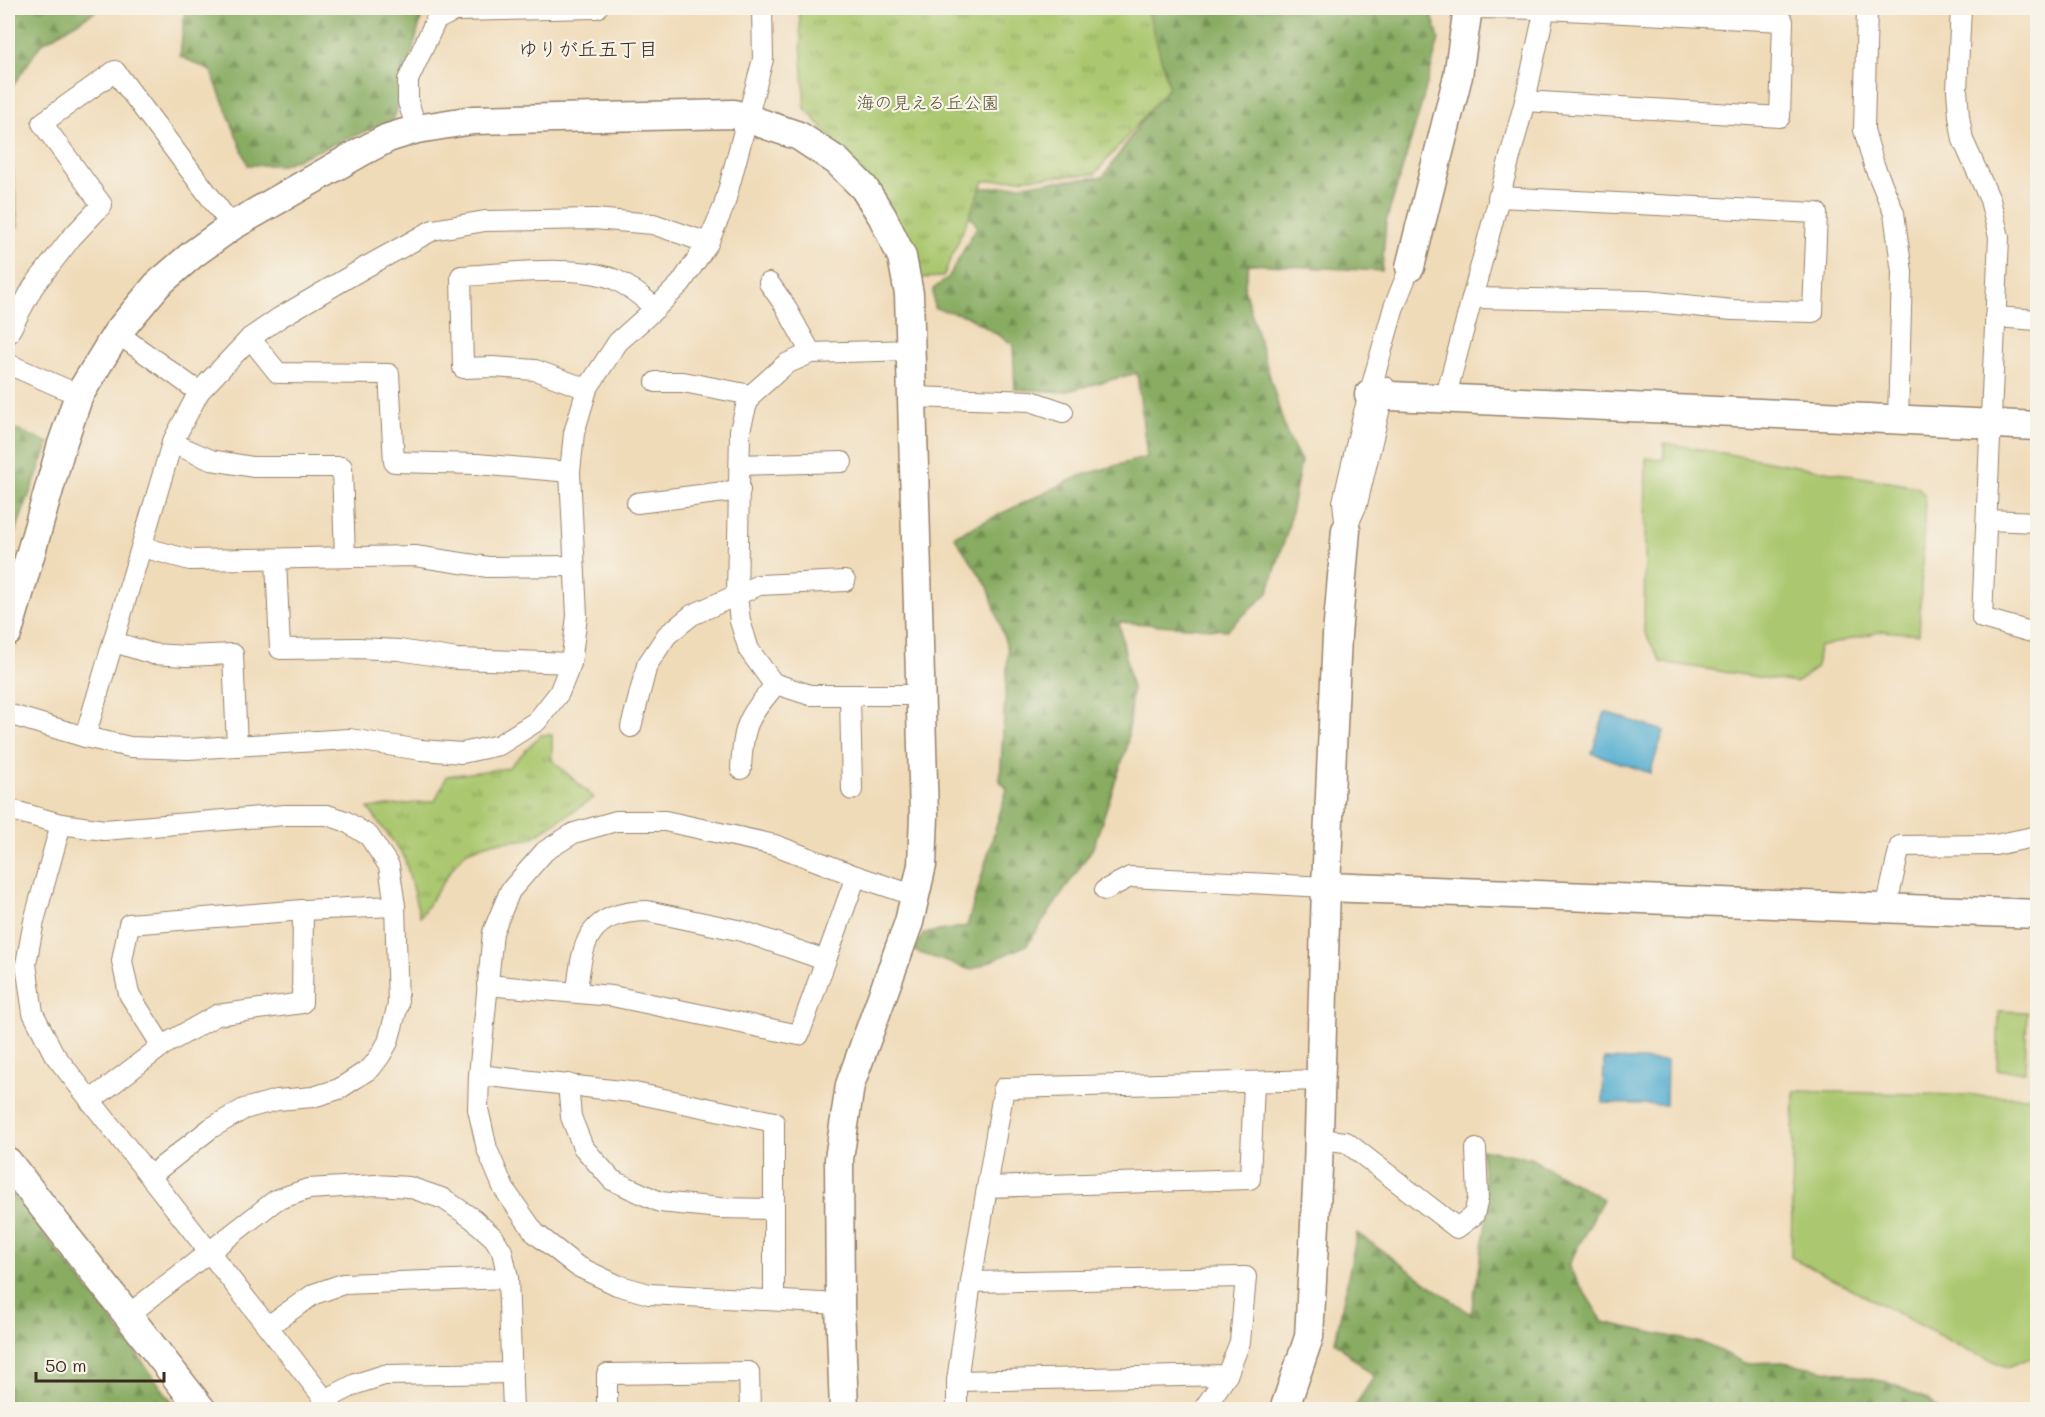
<svg xmlns="http://www.w3.org/2000/svg" width="2045" height="1417" viewBox="0 0 2045 1417" font-family="Mali,'Klee One',sans-serif">
<style>
.grass{fill:#abc86f;stroke:#737946;stroke-width:1.5}
.forest{fill:url(#forest-firs);stroke:#626b40;stroke-width:1.5}
.park{fill:url(#park-tufts);stroke:#737946;stroke-width:1.5}
.water{fill:#52add0;stroke:#466c77;stroke-width:1.5}
.lines{fill:none;stroke-linecap:round;stroke-linejoin:round}
.street-casing{stroke:#96826c;stroke-width:22}
.secondary-casing{stroke:#96826c;stroke-width:31}
.street{stroke:#fff;stroke-width:20}
.secondary{stroke:#fff;stroke-width:28}
.labels{text-anchor:middle;stroke-width:4.5;stroke-linejoin:round;paint-order:stroke}
.park-label{font-size:18px;fill:#575232;stroke:#f7f3e8}
.neighbourhood-label{font-size:20px;fill:#3b2a1e;stroke:#f7f3e8}
</style>
<defs>
<pattern id="forest-firs" width="22" height="20" patternUnits="userSpaceOnUse" patternTransform="scale(1.5)"><rect width="22" height="20" fill="#88ac62"/><path d="M5 1l3.5 6h-7zM16 11l3.5 6h-7z" fill="#708c50"/></pattern>
<pattern id="park-tufts" width="24" height="20" patternUnits="userSpaceOnUse" patternTransform="scale(1.5)"><rect width="24" height="20" fill="#abc86f"/><path d="M3 7l-1-3M5 7V3M7 7l1-3M15 17l-1-3M17 17v-4M19 17l1-3" fill="none" stroke="#8ca35b"/></pattern>
</defs>
<rect width="100%" height="100%" fill="#f7f3e8"/>
<filter id="ink" filterUnits="userSpaceOnUse"><feTurbulence type="fractalNoise" baseFrequency=".0167" numOctaves="2"/><feDisplacementMap in="SourceGraphic" scale="12" xChannelSelector="R" yChannelSelector="G"/><feConvolveMatrix kernelMatrix="1 2 1 2 8 2 1 2 1" color-interpolation-filters="sRGB"/></filter>
<filter id="wash" filterUnits="userSpaceOnUse"><feTurbulence type="fractalNoise" baseFrequency=".008" numOctaves="4" result="noise"/><feDisplacementMap in="SourceGraphic" scale="24" xChannelSelector="R" yChannelSelector="G"/><feGaussianBlur stdDeviation="1.35" result="paint"/><feColorMatrix in="noise" values="0 0 0 0 0 0 0 0 0 0 0 0 0 0 0 0 0 1.4 0 .05"/><feComposite in="paint" operator="in"/></filter>
<g filter="url(#wash)">
<rect width="100%" height="100%" fill="#f0dbb9"/>
<!-- grass -->
<g class="grass">
<polygon points="1664,443 1918,487 1925,496 1919,634 1883,631 1819,647 1816,668 1796,683 1661,662 1644,631 1646,458 1664,460"/>
<polygon points="1999,1011 2027,1012 2025,1071 1997,1070"/>
<polygon points="1794,1091 2037,1097 2038,1344 2033,1357 2007,1367 1969,1351 1791,1257"/>
</g>
<!-- forest -->
<g class="forest">
<polygon points="8,8 101,8 41,44 8,93"/>
<polygon points="183,8 424,8 394,120 282,165 248,165 211,71 180,56 185,9"/>
<polygon points="1142,8 1430,8 1439,39 1418,117 1386,222 1382,271 1249,264 1244,288 1286,432 1301,461 1288,529 1268,593 1227,630 1119,622 1132,689 1127,747 1093,848 1027,945 971,970 914,951 923,934 967,926 1007,789 1000,781 1008,650 988,587 954,536 1082,475 1147,457 1137,373 1064,392 1015,389 1013,344 967,316 934,308 933,289 948,278 977,226 965,209 966,190 1103,177 1164,89"/>
<polygon points="8,125 18,227 8,233"/>
<polygon points="8,426 49,443 8,551"/>
<polygon points="1481,1149 1530,1158 1603,1199 1568,1266 1603,1322 1705,1344 1745,1363 1783,1362 1887,1382 1929,1400 1938,1409 1353,1409 1374,1377 1335,1342 1357,1233 1471,1314 1487,1216"/>
<polygon points="8,1188 106,1312 177,1409 8,1409"/>
</g>
<!-- park -->
<g class="park">
<polygon points="799,8 1147,8 1169,87 1095,174 984,181 943,277 915,278 868,179 805,108"/>
<polygon points="541,735 552,735 552,760 594,798 530,839 489,843 467,851 453,867 420,917 404,856 368,808 435,801 447,776 508,768"/>
</g>
<!-- water -->
<g class="water">
<polygon points="1605,712 1664,731 1650,773 1592,753"/>
<polygon points="1604,1059 1667,1061 1666,1105 1603,1103"/>
</g>
</g>
<g filter="url(#ink)">
<g class="lines">
<defs>
<g id="street">
<polyline points="1468,8 1545,9 1783,21 1780,117 1525,101"/>
<polyline points="1867,8 1864,130 1874,165 1894,213 1902,272 1898,420"/>
<polyline points="1961,8 1957,90 1959,116 1963,140 1990,200 1999,237 1982,618 2038,634"/>
<polyline points="417,129 408,102 408,80 436,20 454,11 597,8"/>
<polyline points="769,283 784,304 811,353"/>
<polyline points="1472,298 1647,301 1732,310 1813,312 1817,213 1498,197"/>
<polyline points="1995,317 2038,320"/>
<polyline points="117,333 199,392"/>
<polyline points="8,334 33,287 71,238 102,205 42,123 115,71 232,226"/>
<polyline points="250,338 278,373 389,374 394,462 477,464 570,472"/>
<polyline points="912,350 811,353 786,364 751,395 746,407 740,430 737,596 740,621 749,650 773,683 810,695 921,695"/>
<polyline points="8,364 79,395"/>
<polyline points="656,382 683,382 751,395"/>
<path d="M587,389L535,370L493,367L463,368L461,276C502,274 583,263 618,281C632,288 644,299 656,308"/>
<polyline points="913,397 1031,401 1063,412"/>
<polyline points="1445,399 1525,101 1545,8"/>
<polyline points="172,443 211,460 253,467 342,467 345,557"/>
<polyline points="740,465 842,462"/>
<polyline points="637,503 740,490"/>
<polyline points="1987,520 2038,522"/>
<polyline points="1346,529 1357,504 1385,387"/>
<polyline points="1346,530 1343,502 1363,416 1394,307 1410,267"/>
<polyline points="142,547 190,560 415,556 488,567 574,566"/>
<polyline points="276,560 280,649 358,648 399,650 457,659 571,663"/>
<polyline points="114,642 153,654 186,656 233,654 237,746"/>
<polyline points="850,695 852,790"/>
<polyline points="8,714 85,737 130,747 188,749 349,739 421,750 462,753 499,745 537,721 559,693 571,663 577,616 570,472 574,433 587,389 618,342 656,308 681,283 708,243 724,206 763,59 762,8"/>
<polyline points="631,727 647,665 667,635 692,615 759,585 845,581"/>
<polyline points="85,737 172,443 199,392 250,338 279,318 364,268 433,230 485,221 594,219 653,224 708,243"/>
<path d="M741,769C743,723 748,718 776,684"/>
<polyline points="8,809 61,824 104,830 285,815 327,815 345,821 369,836 389,866 395,906 398,1005 388,1042 380,1056 371,1068 339,1089 313,1097 277,1100 244,1109 211,1128 150,1176"/>
<polyline points="61,824 34,921 26,964 33,1013 54,1054 333,1410"/>
<polyline points="1105,890 1130,877 1326,887"/>
<polyline points="1886,909 1900,846 1995,845 2038,836"/>
<polyline points="303,910 395,906"/>
<polyline points="487,985 612,996 799,1035 856,876"/>
<path d="M577,992C582,941 588,912 647,911L742,931L825,960"/>
<polyline points="479,1075 630,1092 774,1122 774,1300"/>
<polyline points="568,1084 571,1117 583,1147 612,1180 660,1202 720,1208 773,1209"/>
<polyline points="90,1101 162,1046 217,1015 302,1003 303,910 129,924 122,961 129,994 162,1046"/>
<polyline points="1319,1139 1346,1142 1457,1228 1474,1215 1478,1198 1476,1149"/>
<polyline points="988,1187 1250,1179 1254,1083"/>
<polyline points="971,1282 1246,1277 1240,1342 1227,1375 1203,1410"/>
<polyline points="840,1304 649,1294 617,1285 577,1266 535,1233 504,1189 487,1149 478,1109 479,1075 493,932 510,891 545,851 574,833 616,821 665,821 775,845 856,876 916,896"/>
<polyline points="128,1315 276,1200 308,1189 376,1185 409,1187 444,1199 473,1219 494,1238 502,1251 508,1278 513,1410"/>
<polyline points="268,1326 314,1294 343,1284 508,1278"/>
<polyline points="957,1381 1227,1375"/>
<polyline points="325,1400 356,1384 384,1375 512,1373"/>
<polyline points="607,1410 607,1374 749,1372 750,1410"/>
<polyline points="957,1410 957,1381 971,1282 1004,1088 1321,1080"/>
</g>
<g id="secondary">
<polyline points="1410,267 1458,76 1468,8"/>
<polyline points="1369,395 2038,426"/>
<polyline points="8,632 62,444 79,395 117,333 157,285 193,254 232,226 361,152 388,138 417,129 473,120 734,114 799,136 837,161 864,188 882,216 902,257 909,294 924,816 922,865 909,922 850,1085 839,1159 840,1304 844,1410"/>
<polyline points="1326,887 2038,914"/>
<polyline points="8,1162 202,1410"/>
<polyline points="1284,1410 1309,1337 1318,1168 1326,887 1337,635 1346,530"/>
</g>
</defs>
<!-- street casing -->
<use href="#street" class="street-casing"/>
<!-- secondary casing -->
<use href="#secondary" class="secondary-casing"/>
<!-- street -->
<use href="#street" class="street"/>
<!-- secondary -->
<use href="#secondary" class="secondary"/>
</g>
</g>
<g class="labels">
<!-- park labels -->
<g class="park-label">
<text x="928" y="109">海の見える丘公園</text>
</g>
<!-- neighbourhood labels -->
<g class="neighbourhood-label">
<text x="588" y="56">ゆりが丘五丁目</text>
</g>
</g>
<!-- margin -->
<rect width="2045" height="1417" fill="none" stroke="#f7f3e8" stroke-width="30"/>
<!-- scale -->
<path d="M36 1372v9h128v-9" fill="none" stroke="#3b2a1e" stroke-width="3"/>
<text x="45" y="1372" font-size="18" fill="#3b2a1e" stroke="#f7f3e8" stroke-width="4.5" paint-order="stroke">50 m</text>
</svg>
